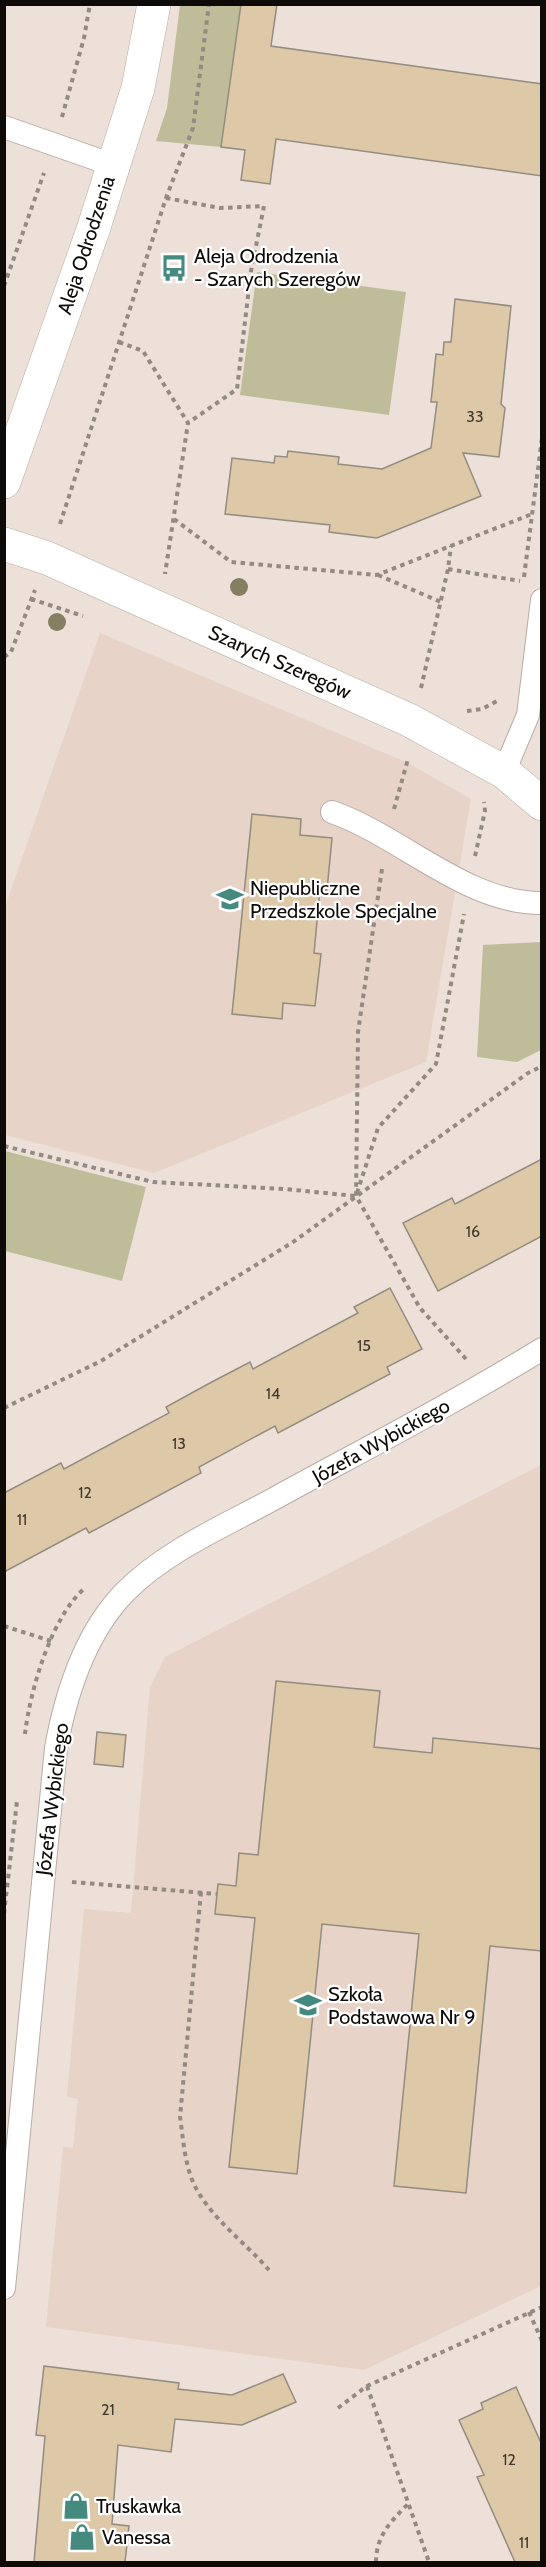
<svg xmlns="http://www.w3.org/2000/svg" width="546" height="2567" viewBox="0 0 546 2567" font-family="Cabin,sans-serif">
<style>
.built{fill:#e7d3c7}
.green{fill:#bfbd99}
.building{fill:#ddc8a7;stroke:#938c81;stroke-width:1.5}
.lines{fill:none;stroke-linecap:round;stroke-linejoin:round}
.lane-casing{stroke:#b9aca5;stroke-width:24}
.street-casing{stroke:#b9aca5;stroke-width:34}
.secondary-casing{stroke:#b9aca5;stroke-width:34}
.path{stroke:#938a84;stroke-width:4;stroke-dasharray:4.5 4.5;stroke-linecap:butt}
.lane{stroke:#fff;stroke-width:22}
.street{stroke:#fff;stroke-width:33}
.secondary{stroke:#fff;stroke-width:33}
.tree{fill:#867e61}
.labels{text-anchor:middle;stroke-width:4.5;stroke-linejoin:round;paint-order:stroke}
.number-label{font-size:16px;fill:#423a30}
.street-label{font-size:20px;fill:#0e0a08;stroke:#fff}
.poi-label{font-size:20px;fill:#0e0a08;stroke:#fff;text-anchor:start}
</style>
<rect width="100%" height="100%" fill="#ede0d8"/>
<!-- built -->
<g class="built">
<polygon points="100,633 406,762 471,799 426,1062 154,1173 5,1135 5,907"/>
<polygon points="541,1465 541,2286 364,2370 46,2327 63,2147 73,2148 78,2099 67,2097 84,1909 131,1913 150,1687 165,1657"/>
</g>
<!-- green -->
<g class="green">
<polygon points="180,5 241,5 221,147 156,141 167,108"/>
<polygon points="257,272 406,292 389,415 240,395"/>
<polygon points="541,942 541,1050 517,1062 477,1057 483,945"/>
<polygon points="5,1151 146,1187 122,1281 5,1251"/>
</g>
<!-- building -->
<g class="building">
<polygon points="241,4 277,4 271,46 542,84 542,176 276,139 270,184 241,180 245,150 221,147"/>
<polygon points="455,299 511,306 501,404 505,408 499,457 463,453 481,496 377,538 329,532 330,525 225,514 232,458 274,463 275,456 287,457 288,451 339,457 338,464 382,469 431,448 437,402 431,402 436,354 443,355 444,342 451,342"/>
<polygon points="252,814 301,819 300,835 332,838 327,890 320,890 314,953 321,954 315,1006 283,1003 282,1019 232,1014"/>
<polygon points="542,1159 542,1236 438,1291 403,1223 452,1198 455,1204"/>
<polygon points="390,1288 422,1349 387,1367 390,1374 278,1433 275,1426 199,1467 201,1473 89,1533 86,1528 4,1572 4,1493 61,1463 64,1469 169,1413 166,1407 208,1384 250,1362 253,1369 358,1313 354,1307"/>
<polygon points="276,1681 380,1691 374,1747 432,1753 433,1738 542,1749 542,1951 490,1946 466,2193 394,2186 419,1934 322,1924 297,2174 229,2167 255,1918 215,1914 218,1884 236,1886 239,1853 258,1855"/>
<polygon points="97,1732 126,1735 123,1767 94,1764"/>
<polygon points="44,2366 179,2383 178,2389 232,2395 283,2374 296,2402 242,2425 175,2419 171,2452 118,2445 112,2524 129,2526 125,2562 34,2562 45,2436 36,2435"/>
<polygon points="516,2387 542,2445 542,2562 515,2562 477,2477 484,2475 459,2420 483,2409 481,2403"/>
</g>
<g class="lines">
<defs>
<g id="lane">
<polyline points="4,127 113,165"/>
<polyline points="504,772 528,715 542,600"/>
<path d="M332,812C401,836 467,904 542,903"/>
<path d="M4,2288L56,1748C66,1693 85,1633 125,1592C168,1549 227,1525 279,1496C367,1448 456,1402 542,1349"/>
</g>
<polyline id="street" points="4,544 47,558 409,720 504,772 542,804"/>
<polyline id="secondary" points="4,482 93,230 138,88 154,4"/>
</defs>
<!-- lane casing -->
<use href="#lane" class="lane-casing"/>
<!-- street casing -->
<use href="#street" class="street-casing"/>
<!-- secondary casing -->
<use href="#secondary" class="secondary-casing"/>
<!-- path -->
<g class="path">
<polyline points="62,117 84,38 90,4"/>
<polyline points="166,198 220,208 264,206 251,271 237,389 188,423"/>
<polyline points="4,286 44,173"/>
<polyline points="119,342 143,351 188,423 165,574"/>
<polyline points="174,519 231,562 377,575 532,514"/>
<polyline points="60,524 166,198 193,128 209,4"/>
<polyline points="448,569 520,581"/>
<polyline points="378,575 441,602"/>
<polyline points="524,577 542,438"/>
<polyline points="31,599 83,616"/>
<polyline points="4,657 11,652 35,590"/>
<polyline points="421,688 448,569 451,546"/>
<polyline points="467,711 482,709 499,700"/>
<polyline points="394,809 408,759"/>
<polyline points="475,856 485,811 484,802"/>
<polyline points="382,869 358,1032 356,1196 420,1308 466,1359"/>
<polyline points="4,1146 153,1182 285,1189 355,1196"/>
<polyline points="357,1193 378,1128 436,1064 464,914"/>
<polyline points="4,1408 101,1361 293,1242 528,1073 542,1066"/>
<polyline points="4,1626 51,1641"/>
<path d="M25,1734C30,1691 51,1617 85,1588"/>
<polyline points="72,1882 217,1894"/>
<path d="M201,1892L180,2117C183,2137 184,2157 191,2177C204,2213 244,2241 269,2270"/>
<polyline points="4,1914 17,1801"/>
<polyline points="529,2312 542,2341"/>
<polyline points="367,2386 429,2562"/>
<polyline points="338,2408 367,2386 542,2307"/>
<path d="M376,2562C376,2536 391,2521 409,2503"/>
</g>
<!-- lane -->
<use href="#lane" class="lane"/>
<!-- street -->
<use href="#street" class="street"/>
<!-- secondary -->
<use href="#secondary" class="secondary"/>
</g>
<!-- trees -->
<g class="tree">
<circle cx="239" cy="587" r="9"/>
<circle cx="57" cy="622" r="9"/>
</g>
<!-- icons -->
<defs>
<symbol id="bus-bare" viewBox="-9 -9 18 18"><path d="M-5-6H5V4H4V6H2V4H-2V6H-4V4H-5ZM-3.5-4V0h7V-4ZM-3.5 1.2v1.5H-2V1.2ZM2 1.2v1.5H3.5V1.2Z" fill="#458a7f" stroke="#fff" stroke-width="2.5" paint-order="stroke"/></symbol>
<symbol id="school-bare" viewBox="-9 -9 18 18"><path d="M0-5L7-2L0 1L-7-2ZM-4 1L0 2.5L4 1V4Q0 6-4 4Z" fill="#458a7f" stroke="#fff" stroke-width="2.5" paint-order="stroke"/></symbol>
<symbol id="shop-bare" viewBox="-9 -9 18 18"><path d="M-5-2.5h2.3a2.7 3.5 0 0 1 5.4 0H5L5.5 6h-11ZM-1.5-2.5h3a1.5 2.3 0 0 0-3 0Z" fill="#458a7f" stroke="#fff" stroke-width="2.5" paint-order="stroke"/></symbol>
</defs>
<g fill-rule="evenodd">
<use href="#bus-bare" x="155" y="249" width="38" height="38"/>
<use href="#school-bare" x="211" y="880" width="38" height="38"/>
<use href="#school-bare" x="289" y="1986" width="38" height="38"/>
<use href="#shop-bare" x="57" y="2487" width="38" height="38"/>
<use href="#shop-bare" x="63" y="2518" width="38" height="38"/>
</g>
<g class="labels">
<!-- number labels -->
<g class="number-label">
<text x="475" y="422">33</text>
<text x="473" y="1237">16</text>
<text x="364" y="1351">15</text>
<text x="273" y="1399">14</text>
<text x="179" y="1449">13</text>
<text x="85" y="1498">12</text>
<text x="22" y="1525">11</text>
<text x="108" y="2415">21</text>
<text x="509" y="2465">12</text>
<text x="524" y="2548">11</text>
</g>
<!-- street labels -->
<g class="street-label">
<text transform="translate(86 245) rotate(-72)" y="7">Aleja Odrodzenia</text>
<text transform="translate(280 662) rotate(24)" y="7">Szarych Szeregów</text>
<text transform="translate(381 1441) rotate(-29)" y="7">Józefa Wybickiego</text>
<text transform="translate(52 1799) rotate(-83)" y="7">Józefa Wybickiego</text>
</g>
<!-- poi labels -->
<g class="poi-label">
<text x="194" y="263">Aleja Odrodzenia<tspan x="194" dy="23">- Szarych Szeregów</tspan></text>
<text x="250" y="895">Niepubliczne<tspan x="250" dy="23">Przedszkole Specjalne</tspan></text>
<text x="328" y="2001">Szkoła<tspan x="328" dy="23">Podstawowa Nr 9</tspan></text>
<text x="96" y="2513">Truskawka</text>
<text x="102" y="2544">Vanessa</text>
</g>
</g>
<!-- border -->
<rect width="546" height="2567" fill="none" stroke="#0e0a08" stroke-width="12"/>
</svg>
